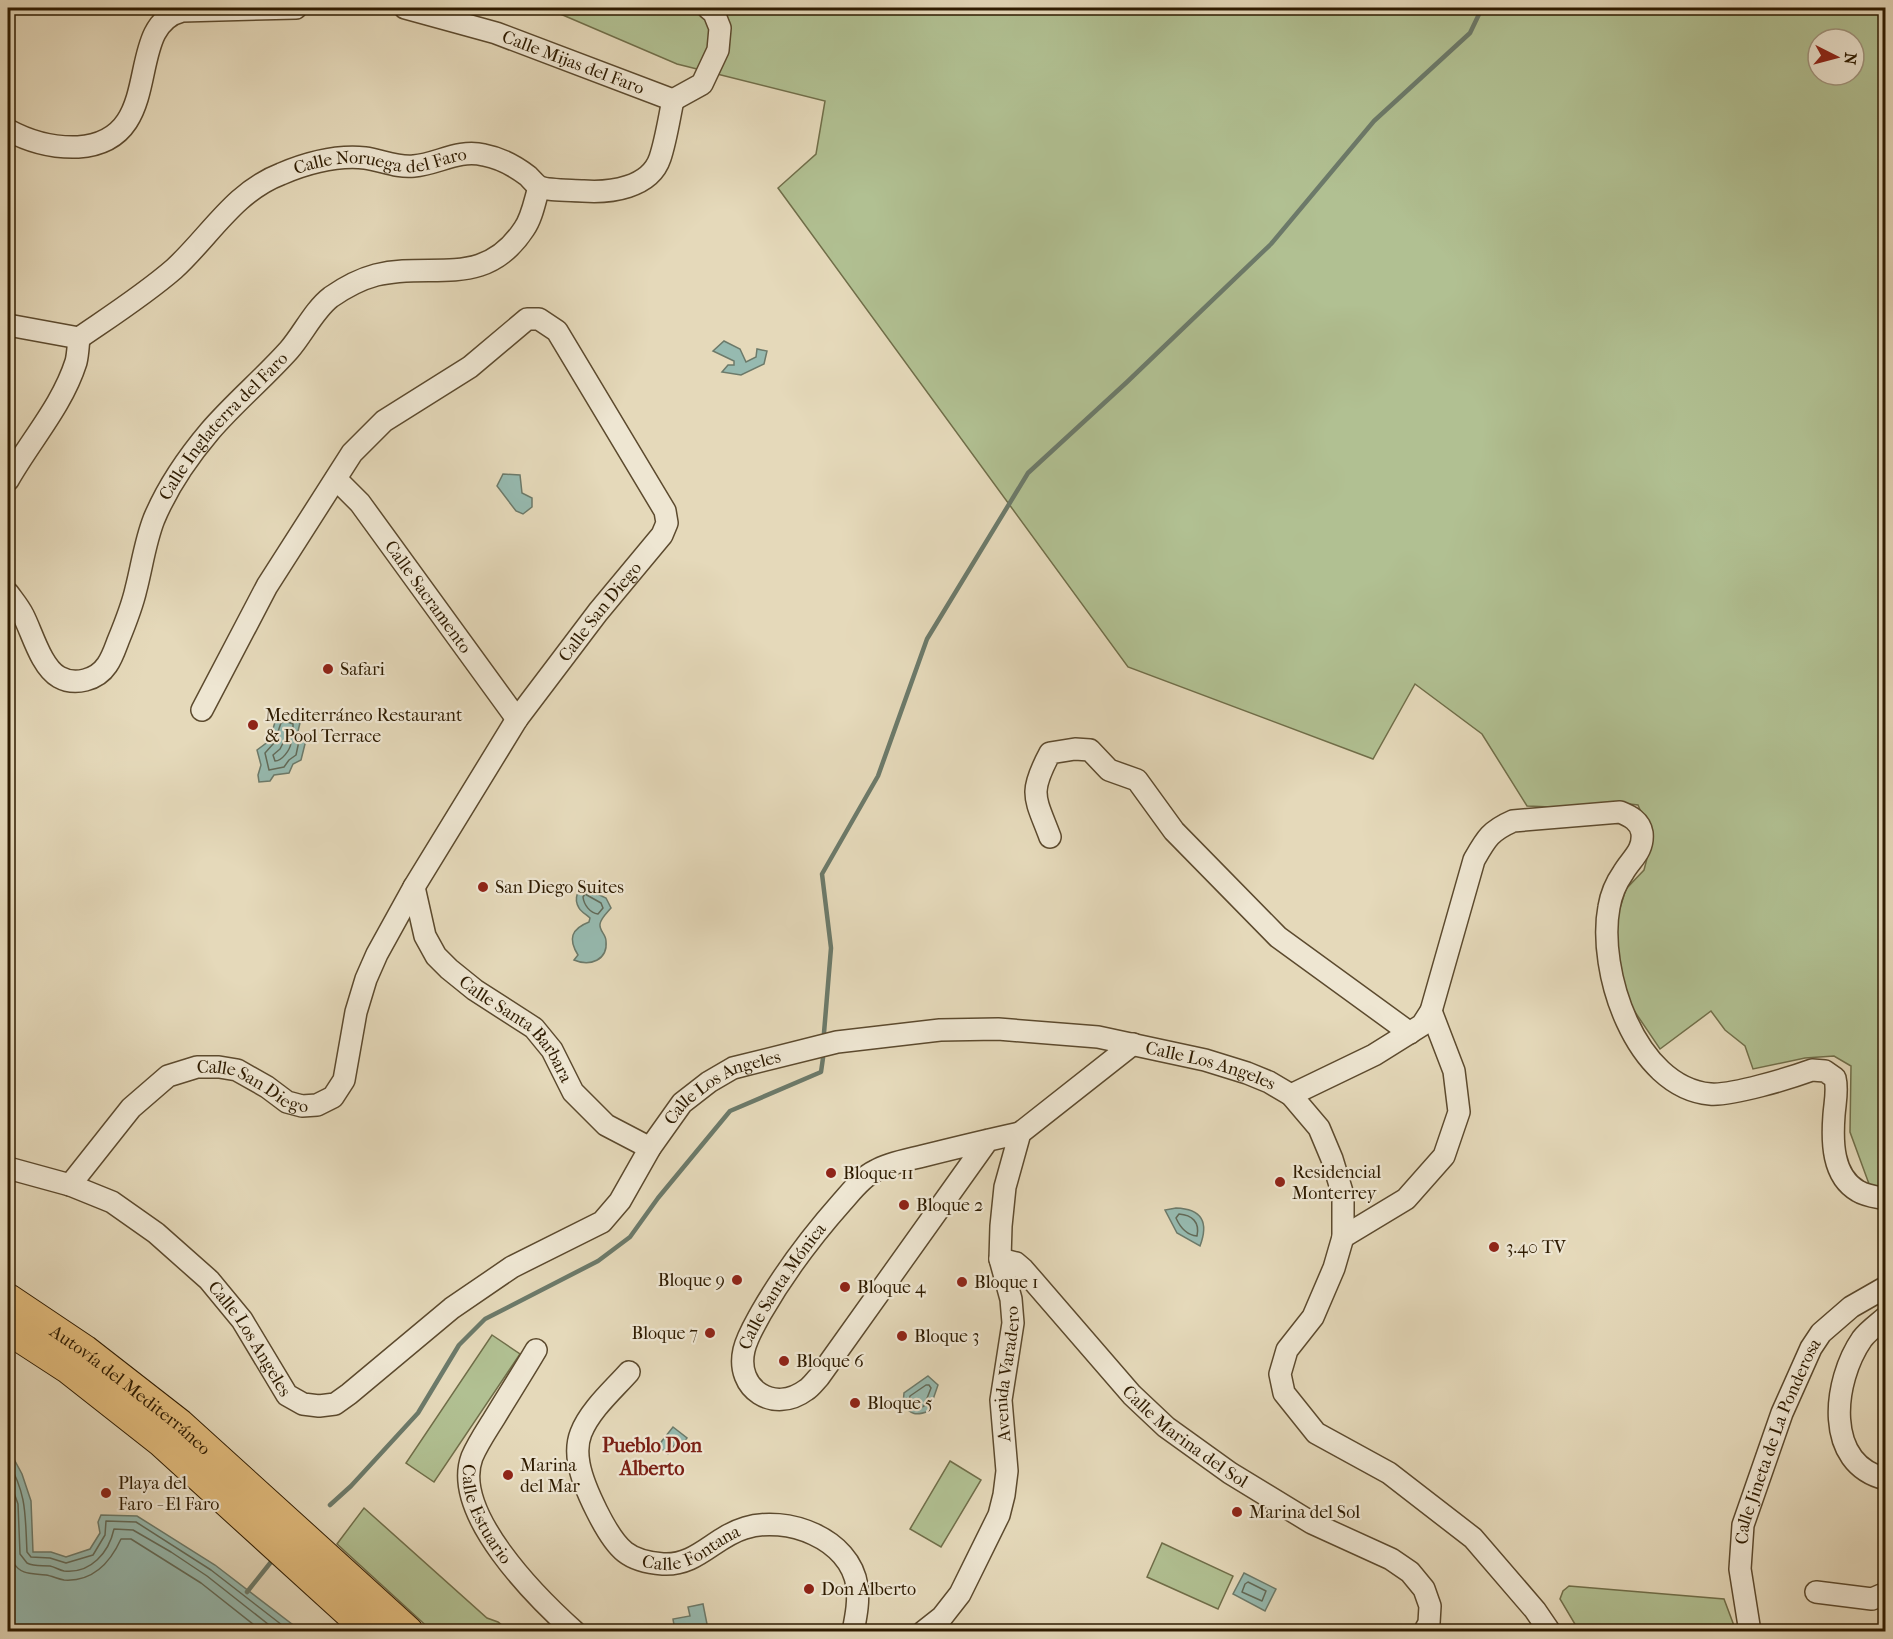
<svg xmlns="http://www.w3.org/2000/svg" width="1893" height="1639" viewBox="0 0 1893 1639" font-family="'IM FELL French Canon',serif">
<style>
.green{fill:#b1c092;stroke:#706e49;stroke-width:1.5;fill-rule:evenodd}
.water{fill:#96bab0;stroke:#6c7a6a;stroke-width:1.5}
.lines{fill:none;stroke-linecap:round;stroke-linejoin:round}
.shore{stroke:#626a58;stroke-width:1.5}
.stream{stroke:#6c7a6a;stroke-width:4.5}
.minor-casing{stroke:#5c4a2e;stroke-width:24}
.highway-casing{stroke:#2e1b00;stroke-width:34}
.minor{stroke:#eee6d2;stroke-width:21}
.highway{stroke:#e2bc7d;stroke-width:32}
.poi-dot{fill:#8f2418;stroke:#eee6d2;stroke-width:2}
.labels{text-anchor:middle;stroke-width:4.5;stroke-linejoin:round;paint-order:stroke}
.street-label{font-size:18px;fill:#2e1b00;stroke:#eee6d2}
.poi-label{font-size:18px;fill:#2e1b00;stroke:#eee6d2;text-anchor:start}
.neighbourhood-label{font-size:20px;font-weight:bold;fill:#7a1f14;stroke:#eee6d2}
</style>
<rect width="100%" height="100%" fill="#e5d9ba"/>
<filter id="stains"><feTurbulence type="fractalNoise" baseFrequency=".00333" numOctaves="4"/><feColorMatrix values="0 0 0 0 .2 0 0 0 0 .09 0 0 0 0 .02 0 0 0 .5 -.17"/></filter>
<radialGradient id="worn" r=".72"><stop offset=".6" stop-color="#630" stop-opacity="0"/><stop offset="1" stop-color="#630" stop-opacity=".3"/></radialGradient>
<!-- green -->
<g class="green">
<path d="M559,8H1885V1189L1869,1184L1850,1132L1851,1066L1834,1056L1805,1058L1753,1069L1745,1046L1725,1030L1711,1011L1660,1049L1633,1009L1615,963L1614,927L1626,889L1644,870L1652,839L1638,805L1612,802L1575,808L1527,806L1482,734L1415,684L1373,759L1128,667L778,188L816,154L825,101L677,64L558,13ZM1818,39H1854V75H1818Z"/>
<polygon points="492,1335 520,1354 434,1482 406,1463"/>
<polygon points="950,1461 981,1480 941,1547 910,1529"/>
<polygon points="364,1508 487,1618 498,1622 509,1631 432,1631 337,1544"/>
<polygon points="1162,1543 1233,1576 1218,1609 1147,1577"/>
<polygon points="1569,1586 1724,1599 1736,1631 1579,1631 1560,1599 1563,1591"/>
</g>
<!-- water -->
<g class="water">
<polygon points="724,341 740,349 746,362 756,357 757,349 767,351 764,364 741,375 722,372 728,365 734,365 734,361 713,351"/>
<polygon points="503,474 520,475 522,493 532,498 532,507 523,514 516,511 497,486"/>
<polygon points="278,713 301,719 298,731 306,740 301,760 293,764 289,773 274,775 270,781 259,782 258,775 261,765 257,750 269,741"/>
<path d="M587,884L592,886L593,892L606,898L611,908C607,913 601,918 600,924C599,931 606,934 606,941C608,960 590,967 574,960L578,955C568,939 571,929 589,922L590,918C587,915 581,912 579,908C573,898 578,888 587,884Z"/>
<path d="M1176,1208C1202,1209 1209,1222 1200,1246L1177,1233L1165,1210Z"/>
<path d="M928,1376L938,1385L929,1411C916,1416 911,1415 903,1404L904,1393Z"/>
<polygon points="673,1427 687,1438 681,1447 676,1443 668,1454 658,1446"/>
<polygon points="8,1448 22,1474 31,1501 33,1552 51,1552 66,1557 90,1549 100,1533 98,1522 101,1515 137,1516 215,1565 301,1631 8,1631"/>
<polygon points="1244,1573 1276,1589 1265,1611 1233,1594"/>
<polygon points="703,1604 708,1629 694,1631 675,1631 673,1619 690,1616 688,1607"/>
</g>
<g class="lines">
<!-- shore -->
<g class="shore">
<polygon points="285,721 293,724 293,733 299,741 296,755 289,760 284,767 269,770 265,753 274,743 281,723"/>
<path d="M285,739L291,743C290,750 282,761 275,761L273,755L280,749Z"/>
<path d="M585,894L601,903L603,908L598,914C590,913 584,905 583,897Z"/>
<path d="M1179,1214C1192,1215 1200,1222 1197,1236C1186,1235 1180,1227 1176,1218Z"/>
<polygon points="926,1385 929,1385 931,1388 924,1406 918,1409 912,1407 909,1402 910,1396"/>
<path d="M8,1461C27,1496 25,1513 27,1552L31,1557L50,1558L66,1563L93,1555L105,1535L106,1521L136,1522L211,1570L291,1632"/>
<path d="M8,1476L18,1504L20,1554L27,1563C35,1567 42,1565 50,1566C55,1567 59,1570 64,1571C91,1574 109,1552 114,1529L133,1530L171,1552L207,1576L278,1632"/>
<path d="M8,1501C13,1520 4,1544 13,1562C21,1576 33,1573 46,1575C52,1576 58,1579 64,1580C93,1582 110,1563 121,1539H131L201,1583L263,1632"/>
<polygon points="1248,1582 1266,1591 1262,1601 1242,1592 1245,1584"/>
</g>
<!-- stream -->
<g class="stream">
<polyline points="649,8 650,10"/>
<polyline points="824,1033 831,948 822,874 878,776 927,639 1028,473 1127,382 1271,244 1374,121 1470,33 1482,8"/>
<polyline points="330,1505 351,1486 418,1413 459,1345 485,1319 598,1261 630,1237 658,1198 730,1111 821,1072 823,1058"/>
<polyline points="247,1592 271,1562"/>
</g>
<defs>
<g id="minor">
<path id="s1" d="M405,8L496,33L673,100"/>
<polyline points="673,100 702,84 718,50 720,28 714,13 708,8"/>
<path d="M8,130C30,142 53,148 78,147C169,141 121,26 182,11L296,8"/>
<polyline points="8,325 79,338"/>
<path id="s2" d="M79,338C111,316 144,295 174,269C210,236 234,192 281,174C307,163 337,155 365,158C381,160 397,168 414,166C438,164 458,149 484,155C500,158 515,166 528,176C531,179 534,183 538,186C546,191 572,190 583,191C610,193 650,188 660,158C666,140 669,119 673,100"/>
<path id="s3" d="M336,479L360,503L517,719"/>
<path d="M8,480C30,441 62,406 76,362C78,354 78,346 79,338"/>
<path id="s4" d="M8,593C13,600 19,607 23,615C32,632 41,667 59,677C75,686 97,680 107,665C112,658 115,649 118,641C125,624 132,607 136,589C142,566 145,542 154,519C167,488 188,457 210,431C234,403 264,378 289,350C303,334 314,310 331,297C344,288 361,279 376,275C432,261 484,290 524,229C532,218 535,200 539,187"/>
<path d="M1050,837C1035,797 1028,794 1050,753L1075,749L1090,750L1109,770L1137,780L1174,831L1278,937L1410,1033"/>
<path id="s5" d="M414,887L425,936L436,956L449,969L475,990L534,1028L552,1050L573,1092L606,1125L650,1148"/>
<path d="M1291,1095L1374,1055L1422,1025L1431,1011L1474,860C1486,839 1490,831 1513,821L1620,812C1630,816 1640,821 1642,833C1644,851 1631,859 1623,873C1616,883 1611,895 1609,907C1597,970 1635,1087 1710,1094C1731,1096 1790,1078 1812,1070L1825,1071L1835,1078C1838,1090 1835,1102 1834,1115C1832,1141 1832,1176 1858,1191C1866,1196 1877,1197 1886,1199"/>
<path id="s6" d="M988,1140L819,1377C815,1381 811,1387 806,1390C774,1414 735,1389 744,1350C747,1337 755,1324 761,1313C784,1273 811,1237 842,1202C851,1192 862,1177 875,1171C889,1163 907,1160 923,1156C955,1148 988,1140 1020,1133"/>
<path id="s7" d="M8,1168L70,1185L112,1202L156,1233L209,1280L242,1320L287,1395L303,1404L319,1406L335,1404L349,1394L452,1308L512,1267L602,1222L620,1201L650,1148L682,1103L709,1082L733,1068L837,1042L940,1030L998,1029L1098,1037L1205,1060L1247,1073L1269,1082L1291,1095L1319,1128L1332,1159L1343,1195V1237L1334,1268L1313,1317L1287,1350L1280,1374L1284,1393L1316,1433L1389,1473L1473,1538L1535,1610L1550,1632"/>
<path id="s8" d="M70,1185L131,1108L168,1076L197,1067H219L237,1070L267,1087L287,1102L302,1106L317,1105L333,1097L344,1080L356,1012L366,979L377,954L414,887L517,719L598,612L662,535L667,523L665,511L557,331L539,319H527L470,367L384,421L352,453L267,586L202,710"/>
<polyline points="1343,1237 1406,1199 1444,1156 1459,1112 1454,1071 1431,1011"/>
<path id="s9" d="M1000,1259L1016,1263L1023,1269L1132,1395L1166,1427L1230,1473L1312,1523L1391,1559L1410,1572L1424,1589L1430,1606L1429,1623L1424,1632"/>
<path d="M1886,1317C1878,1324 1868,1331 1862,1339C1833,1381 1823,1464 1886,1479"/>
<path id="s10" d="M536,1350C523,1372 509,1394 495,1417C487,1430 478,1443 472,1457C451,1513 537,1598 575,1632"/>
<path id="s11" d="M629,1372C613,1390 590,1410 581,1433C577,1443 577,1453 579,1464C583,1486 607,1538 625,1552C635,1560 650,1563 663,1564C697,1566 714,1537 745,1528C786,1515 850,1538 857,1586C859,1602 856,1616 853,1632"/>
<polyline points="1816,1592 1872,1599 1886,1593"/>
<path id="s12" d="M923,1632L942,1617L960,1594L999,1515L1004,1495L1007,1471L1001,1400L1013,1323L1011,1299L1000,1259L1001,1226L1005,1187L1020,1133L1133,1044"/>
<path id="s13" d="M1750,1632L1740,1569L1743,1525L1782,1413L1811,1348L1821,1333L1851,1307L1886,1287"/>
</g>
<g id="highway">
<path id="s14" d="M8,1300L84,1351L179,1425L407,1632"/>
<polyline points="8,1328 68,1367 162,1441 372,1632"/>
</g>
</defs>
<!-- minor casing -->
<use href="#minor" class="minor-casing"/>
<!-- highway casing -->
<use href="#highway" class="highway-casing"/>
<!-- minor -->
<use href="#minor" class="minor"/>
<!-- highway -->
<use href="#highway" class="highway"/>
</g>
<!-- markers -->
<g class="poi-dot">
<circle cx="328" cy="669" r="6"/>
<circle cx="253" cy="725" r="6"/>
<circle cx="483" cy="887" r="6"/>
<circle cx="831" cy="1173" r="6"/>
<circle cx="1280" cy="1182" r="6"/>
<circle cx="904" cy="1205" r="6"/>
<circle cx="1494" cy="1247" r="6"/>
<circle cx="737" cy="1280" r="6"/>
<circle cx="962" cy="1282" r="6"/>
<circle cx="845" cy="1287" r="6"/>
<circle cx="710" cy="1333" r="6"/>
<circle cx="902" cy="1336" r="6"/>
<circle cx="784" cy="1361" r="6"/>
<circle cx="855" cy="1403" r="6"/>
<circle cx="508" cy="1475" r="6"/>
<circle cx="106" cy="1493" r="6"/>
<circle cx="1237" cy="1512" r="6"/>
<circle cx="809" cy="1589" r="6"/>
</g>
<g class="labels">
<!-- street labels -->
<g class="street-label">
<text dy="6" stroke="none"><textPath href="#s1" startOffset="177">Calle Mijas del Faro</textPath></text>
<text dy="6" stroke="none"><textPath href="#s2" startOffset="364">Calle Noruega del Faro</textPath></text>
<text dy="6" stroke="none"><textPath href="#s4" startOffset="424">Calle Inglaterra del Faro</textPath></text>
<text dy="6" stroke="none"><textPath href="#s3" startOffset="150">Calle Sacramento</textPath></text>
<text dy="6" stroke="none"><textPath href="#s8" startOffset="886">Calle San Diego</textPath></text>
<text dy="6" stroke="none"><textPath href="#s5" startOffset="183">Calle Santa Barbara</textPath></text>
<text dy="6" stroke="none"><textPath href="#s7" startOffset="1440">Calle Los Angeles</textPath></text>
<text dy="6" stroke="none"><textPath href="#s8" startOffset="238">Calle San Diego</textPath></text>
<text dy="6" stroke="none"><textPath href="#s7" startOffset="936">Calle Los Angeles</textPath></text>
<text dy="6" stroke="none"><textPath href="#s6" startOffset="483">Calle Santa Mónica</textPath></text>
<text dy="6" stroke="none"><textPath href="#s7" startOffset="306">Calle Los Angeles</textPath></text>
<text dy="6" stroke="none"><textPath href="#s12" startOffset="284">Avenida Varadero</textPath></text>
<text dy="6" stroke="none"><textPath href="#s14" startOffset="152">Autovía del Mediterráneo</textPath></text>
<text dy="6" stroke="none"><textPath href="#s9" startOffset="260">Calle Marina del Sol</textPath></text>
<text dy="6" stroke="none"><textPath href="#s13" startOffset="198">Calle Jineta de La Ponderosa</textPath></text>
<text dy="6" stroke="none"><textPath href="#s10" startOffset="186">Calle Estuario</textPath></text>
<text dy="6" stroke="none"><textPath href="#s11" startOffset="282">Calle Fontana</textPath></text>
</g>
<!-- poi labels -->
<g class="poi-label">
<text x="340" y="675">Safari</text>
<text x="265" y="721">Mediterráneo Restaurant<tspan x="265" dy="21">&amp; Pool Terrace</tspan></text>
<text x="495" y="893">San Diego Suites</text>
<text x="1292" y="1178">Residencial<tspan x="1292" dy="21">Monterrey</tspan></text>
<text x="843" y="1179">Bloque 11</text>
<text x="916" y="1211">Bloque 2</text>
<text x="1506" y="1253">3.40 TV</text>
<text x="725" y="1286" text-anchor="end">Bloque 9</text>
<text x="974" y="1288">Bloque 1</text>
<text x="857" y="1293">Bloque 4</text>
<text x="698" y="1339" text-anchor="end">Bloque 7</text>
<text x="914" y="1342">Bloque 3</text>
<text x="796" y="1367">Bloque 6</text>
<text x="867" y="1409">Bloque 5</text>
<text x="520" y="1471">Marina<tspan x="520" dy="21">del Mar</tspan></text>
<text x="118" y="1489">Playa del<tspan x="118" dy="21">Faro - El Faro</tspan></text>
<text x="1249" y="1518">Marina del Sol</text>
<text x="821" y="1595">Don Alberto</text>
</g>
<!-- neighbourhood labels -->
<g class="neighbourhood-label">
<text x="652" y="1452">Pueblo Don<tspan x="652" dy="23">Alberto</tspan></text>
</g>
</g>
<!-- margin -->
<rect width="1893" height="1639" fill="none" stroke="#e5d9ba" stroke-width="30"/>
<rect x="9" y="9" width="1875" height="1621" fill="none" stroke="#2e1b00" stroke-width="3"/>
<rect x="15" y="15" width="1863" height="1609" fill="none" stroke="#2e1b00" stroke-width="1.5"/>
<!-- north arrow -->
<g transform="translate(1836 57) rotate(96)"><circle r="28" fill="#eee6d2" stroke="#a1957e" stroke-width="1.5"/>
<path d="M0-4.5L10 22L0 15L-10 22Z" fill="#8f2418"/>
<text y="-9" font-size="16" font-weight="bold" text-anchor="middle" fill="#2e1b00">N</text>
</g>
<rect width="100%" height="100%" filter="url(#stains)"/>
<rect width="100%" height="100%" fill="url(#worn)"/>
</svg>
